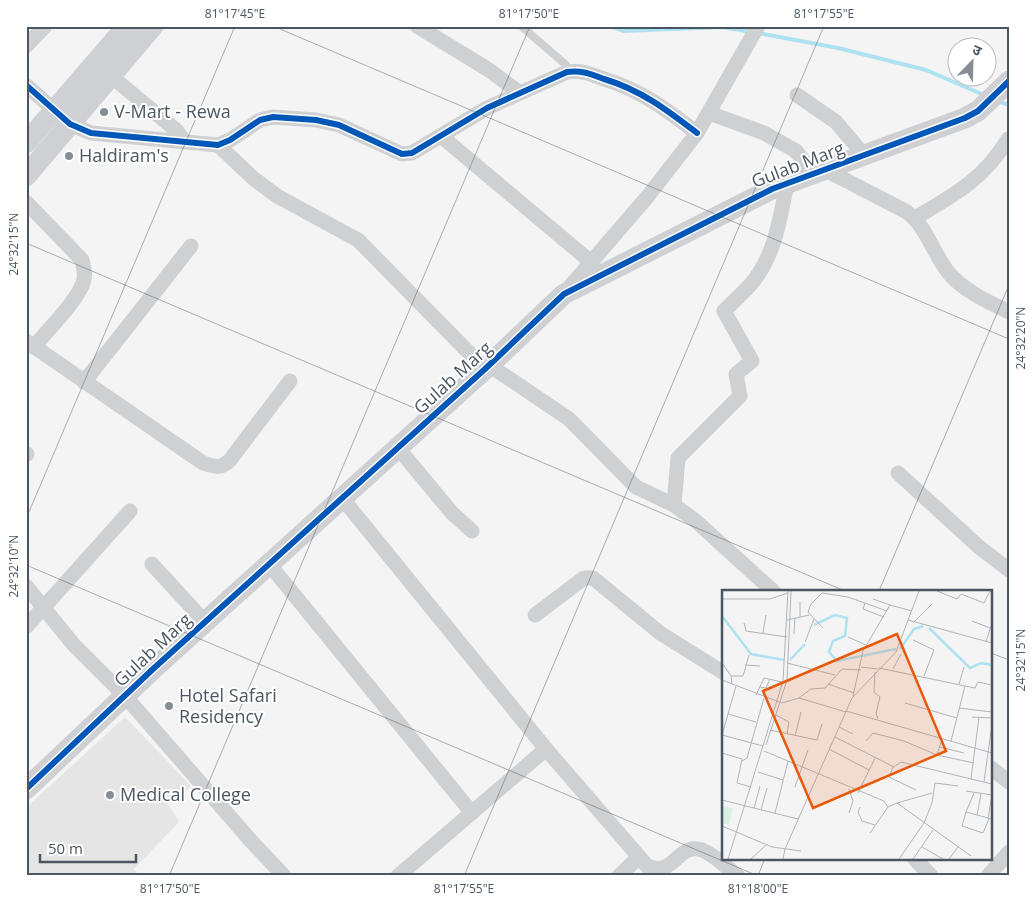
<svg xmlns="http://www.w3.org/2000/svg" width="1035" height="902" viewBox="0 0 1035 902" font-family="'Open Sans','Noto Sans Devanagari',sans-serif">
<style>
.education{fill:#e6e5e6}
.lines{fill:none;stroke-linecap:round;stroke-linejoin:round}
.stream{stroke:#aee2f0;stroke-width:4}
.lane{stroke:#ced0d2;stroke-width:8}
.street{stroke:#ced0d2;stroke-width:15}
.secondary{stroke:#ced0d4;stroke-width:21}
.cycleway-casing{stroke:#fff;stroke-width:9}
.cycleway{stroke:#0057b8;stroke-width:6}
.ticks{fill:none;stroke:#4a5661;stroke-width:1;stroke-opacity:0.45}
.poi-dot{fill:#868d94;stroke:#fff;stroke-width:2}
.labels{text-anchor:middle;stroke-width:4;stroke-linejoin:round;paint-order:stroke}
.poi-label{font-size:18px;fill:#4a5661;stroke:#fff;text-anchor:start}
.street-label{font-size:18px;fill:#4a5661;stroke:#fff}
.inset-river{fill:none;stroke:#aee2f0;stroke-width:2.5}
.inset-road{fill:none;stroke:#b0b5b9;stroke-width:1}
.view{fill:#e8590c;fill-opacity:0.15;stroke:#e8590c;stroke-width:2.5}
.inset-edge{fill:none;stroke:#4a5661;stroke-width:2.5}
.neatline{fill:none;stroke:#4a5661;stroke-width:2}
.ticks-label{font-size:12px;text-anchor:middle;fill:#4a5661}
</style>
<rect width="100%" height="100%" fill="#f4f4f4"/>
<!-- education -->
<polygon class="education" points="125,717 191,786 168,804 179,822 134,869 139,876 26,876 26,808"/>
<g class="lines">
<!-- stream -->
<g class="stream">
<polyline points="610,26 623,31 723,27 751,32"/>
<polyline points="758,33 838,48 926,70 984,95"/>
<polyline points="997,101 1005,104 1009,103"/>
</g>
<!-- lane -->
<polyline class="lane" points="521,26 565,64 571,72"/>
<!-- street -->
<g class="street">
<polyline points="417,26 489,70 520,93"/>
<polyline points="26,46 45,26"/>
<polyline points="111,76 177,131 184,141"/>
<path d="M26,85L70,124L91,133L218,145L230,140L260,120L273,117L316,120L339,125L402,154L412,153L487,108L567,72C581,70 591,74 604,79C641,90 667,110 697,133"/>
<polyline points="797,95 836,122 864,155"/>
<polyline points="709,113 764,133 796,151 813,174"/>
<polyline points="441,136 591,262"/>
<polyline points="218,145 253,178 277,196 358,240 485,369"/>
<path d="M826,170L907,212C926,226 933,253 948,272C962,290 988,302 1009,312"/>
<path d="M26,202L82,260C84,268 86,276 83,283C75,304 48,329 34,347"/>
<path d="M915,218C954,195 984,179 1008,139"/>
<polyline points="568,289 648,196 697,133 758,26"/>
<path d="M26,341L203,463C215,467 221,469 230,460L290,381"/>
<polyline points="489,365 569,419 636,487 674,505 697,522 773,591"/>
<polyline points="84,382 191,246"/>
<polyline points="398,448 452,513 472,531"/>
<polyline points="26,454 27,454"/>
<polyline points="898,473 979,547 1009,570"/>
<path d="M342,498L546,749L647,866C675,878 677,842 702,850C715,855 727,868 738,876"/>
<path d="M674,505L678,458L740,396L736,374L752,361L724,311C733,302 743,293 751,284C775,256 780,218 787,184"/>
<polyline points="152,564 205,622"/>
<polyline points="269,564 472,813"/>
<polyline points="26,586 73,644 125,696 251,841 284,876"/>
<polyline points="535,615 584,578 593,578 660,633 724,673"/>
<polyline points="26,627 130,511"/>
<polyline points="991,768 1009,782"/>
<polyline points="914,858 931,876"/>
<polyline points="398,876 546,749"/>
<polyline points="619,876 639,857"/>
<polyline points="988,876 1009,852"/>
</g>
<!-- secondary -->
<g class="secondary">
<polyline points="26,143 127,26"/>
<polyline points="26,176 153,26"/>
<polyline points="26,789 153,669 485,369 564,294 772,189 965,118 978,111 1009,81"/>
</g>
<defs>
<g id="cycleway">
<path d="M26,85L70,124L91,133L218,145L230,140L260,120L273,117L316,120L339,125L402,154L412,153L487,108L567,72C581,70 591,74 604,79C641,90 667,110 697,133"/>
<polyline points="26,789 153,669 485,369 564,294 772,189 965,118 978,111 1009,81"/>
</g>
</defs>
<!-- cycleway casing -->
<use href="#cycleway" class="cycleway-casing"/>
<!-- cycleway -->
<use href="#cycleway" class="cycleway"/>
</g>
<!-- ticks -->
<path class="ticks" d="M273,26L1009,339M26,243L845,591M26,519L235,26M26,565L758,876M879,591L1009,285M991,653L1009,660M169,876L530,26M464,876L824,26M758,876L765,858"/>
<!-- markers -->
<g class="poi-dot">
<circle cx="104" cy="112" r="5"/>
<circle cx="69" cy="156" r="5"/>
<circle cx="169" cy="706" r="5"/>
<circle cx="110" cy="795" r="5"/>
</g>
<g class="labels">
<!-- poi labels -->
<g class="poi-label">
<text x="114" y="118">V-Mart - Rewa</text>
<text x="79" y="162">Haldiram's</text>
<text x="179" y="702">Hotel Safari<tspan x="179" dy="21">Residency</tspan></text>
<text x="120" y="801">Medical College</text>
</g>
<!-- street labels -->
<g class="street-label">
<text transform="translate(798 165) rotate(-21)" y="6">Gulab Marg</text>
<text transform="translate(453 378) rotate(-42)" y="6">Gulab Marg</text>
<text transform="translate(153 650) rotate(-43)" y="6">Gulab Marg</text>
</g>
</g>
<!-- overview -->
<g transform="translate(722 590)">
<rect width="270" height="270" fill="#f4f4f4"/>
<path d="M0,215L11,219L7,235L0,233Z" fill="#d9f2e3"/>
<path class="inset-river" d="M0,26L29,64L62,70M92,35L113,25L125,28L123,46L111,51L107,62L115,71L174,59M207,38L248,78L259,73L270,75M178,59L192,39L201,36M68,70L83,54"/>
<path class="inset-road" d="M215,1L235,9L239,4L262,13L268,1M0,9H48L66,3M151,9L168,15M78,12V27M143,13L141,19L162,27M65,30L87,25M186,30L270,53M250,31L268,38M192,32L210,14M22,33L24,41L65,47M101,38L86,22L89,14L100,3L126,7L165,21M41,43L44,25M72,44L73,28M126,47L144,55M191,50L212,60L202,86M83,52L92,29M264,52L270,33M0,73L9,86L10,94M65,73L113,85M23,75L38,76M139,77L156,79M157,78L243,96L229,151M171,79L179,64M153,82L152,102L158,107L154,123L156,129M9,86H21L27,65M0,90L60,113L77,108L89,99L103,98L120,79L139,80M106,94L132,103M237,94L242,77M243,96L253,98L256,92L270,95M38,97L44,98L48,89M34,105L42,88L60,92M131,106L141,61L168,15L190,21M77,108L124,122M183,113L235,128M237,118L270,122M124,121L270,163M6,124L34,132M54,125L67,132L65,144M250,127L270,128M117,137L131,144M48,140L95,150L100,134M0,145L14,96M0,145L41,156M73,146L79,122M113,147L172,177L179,172L270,194M144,151L151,143L182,151L215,165L220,149M44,155L65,90L69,1M218,157L242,163M107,159L147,180M42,161L162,211L166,217M0,163L20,169L15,193L29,197M215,165L252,173M20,171L25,168L42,108M171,177L167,187L194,200M36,182L61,190M249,189L257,127M262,192L269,141M73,197L86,160M127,199L131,211L127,223M244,201L270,205M136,203L153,168M252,203L244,222L270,229M0,210L76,229M175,213L210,203M138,217L136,222L140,231L153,235M32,218L38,196M39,220L45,198M244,222L240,236L261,243L267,229M53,223L66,171M255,225L259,204M266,229L270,205M0,236L50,257L79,261M148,243L166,217L175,213L249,266M200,257L221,269M6,269L61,91L66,1M29,269L44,255M61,269L63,259L130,108L174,62L197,1M177,269L202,233L210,213L213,193L236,196M191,269L211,240M227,269L236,257"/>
<path class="view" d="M175,44L224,161L91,218L41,101Z"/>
<rect width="270" height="270" class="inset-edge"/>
</g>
<!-- border -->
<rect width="1035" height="902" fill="none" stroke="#ffffff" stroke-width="55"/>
<!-- north arrow -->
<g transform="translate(972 62) rotate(23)"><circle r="24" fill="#ffffff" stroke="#b7bbc0"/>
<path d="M0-4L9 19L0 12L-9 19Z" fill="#868d94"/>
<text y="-8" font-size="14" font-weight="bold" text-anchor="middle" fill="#4a5661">उ</text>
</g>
<!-- scale -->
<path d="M40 854v8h96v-8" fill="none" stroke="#4a5661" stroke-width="2.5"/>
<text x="48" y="854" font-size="15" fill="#4a5661" stroke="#ffffff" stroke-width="4" paint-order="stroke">50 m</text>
<rect x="28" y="28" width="980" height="846" class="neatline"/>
<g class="ticks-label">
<text x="235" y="18">81°17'45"E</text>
<text x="529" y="18">81°17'50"E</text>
<text x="824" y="18">81°17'55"E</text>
<text transform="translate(14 244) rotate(-90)" y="4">24°32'15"N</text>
<text transform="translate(1021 338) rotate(-90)" y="4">24°32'20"N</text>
<text transform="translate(14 566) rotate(-90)" y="4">24°32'10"N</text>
<text transform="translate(1021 660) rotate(-90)" y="4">24°32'15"N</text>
<text x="170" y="893">81°17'50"E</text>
<text x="464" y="893">81°17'55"E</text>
<text x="758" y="893">81°18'00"E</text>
</g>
</svg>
